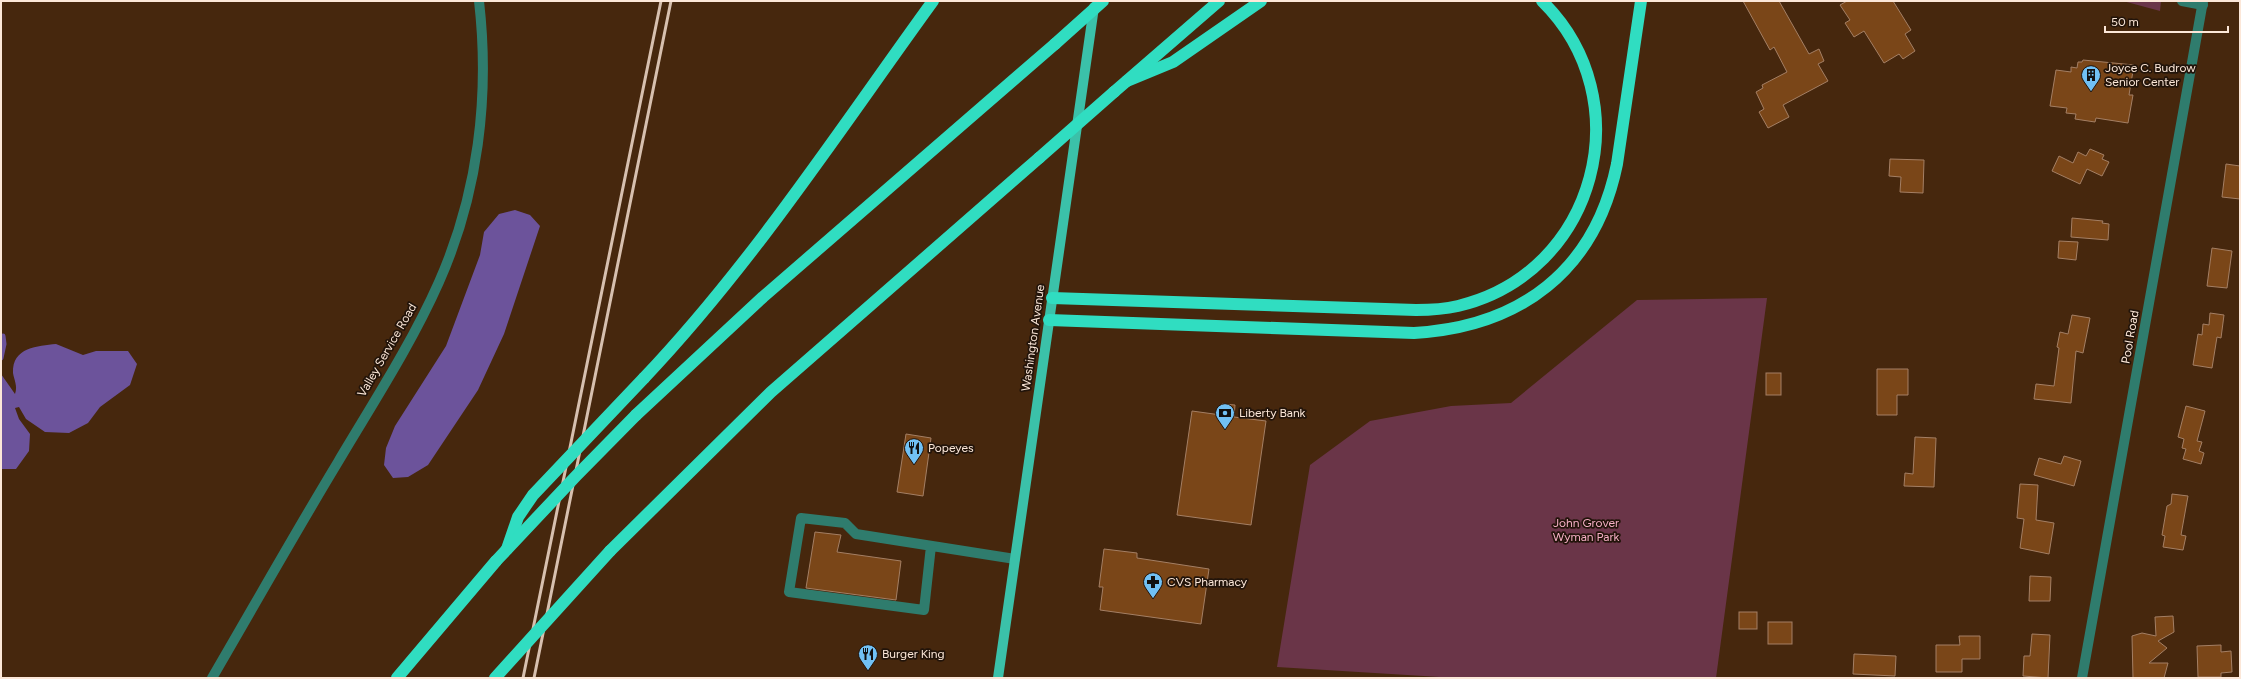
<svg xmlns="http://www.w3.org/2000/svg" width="2241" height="679" viewBox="0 0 2241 679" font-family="Figtree,sans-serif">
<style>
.green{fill:#6a3548}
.water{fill:#6c539b}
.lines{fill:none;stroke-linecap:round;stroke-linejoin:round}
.stream{stroke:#6c539b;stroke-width:5}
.building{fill:#7a4618;stroke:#a47f64}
.minor{stroke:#2f7c6d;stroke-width:10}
.major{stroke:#3bc1a9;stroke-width:10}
.highway{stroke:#30ddc1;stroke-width:12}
.rail{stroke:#d7c0af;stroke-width:3}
.highway-bridge{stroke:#30ddc1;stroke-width:12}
.labels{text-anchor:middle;stroke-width:3.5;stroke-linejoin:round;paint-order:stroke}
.poi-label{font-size:12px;fill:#fce7d8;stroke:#22140a;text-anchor:start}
.street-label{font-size:12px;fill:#fce7d8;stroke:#22140a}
.park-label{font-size:12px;fill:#f5afc5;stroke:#22140a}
</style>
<rect width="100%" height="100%" fill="#46270d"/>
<!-- green -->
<g class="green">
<polygon points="2123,1 2161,1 2160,11"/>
<polygon points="1767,298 1716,678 1456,678 1277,667 1310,465 1370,421 1451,406 1511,403 1637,300"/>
</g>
<!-- water -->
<g class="water">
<polygon points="515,210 530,215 540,226 504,334 478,390 428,465 408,477 393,478 384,465 386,448 395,426 446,346 480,255 484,232 499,214"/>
<path d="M56,344L83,355L96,351H128L137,364L130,385L100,407L88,423L69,433L45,432L26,419L19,407L15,408L19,419L30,434L29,451L16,469H1V374L15,394C18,386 14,380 13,373C12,347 38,346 56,344Z"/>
</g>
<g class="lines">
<!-- stream -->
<polyline class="stream" points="1,358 4,344 3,336"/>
</g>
<!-- building -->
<g class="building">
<polygon points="1743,1 1779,1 1809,54 1819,49 1824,61 1818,64 1828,81 1783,105 1789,117 1768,128 1759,112 1764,109 1756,92 1763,88 1762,85 1787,72 1774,47 1770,50"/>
<polygon points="1847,1 1893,1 1911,30 1905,34 1915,51 1903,59 1899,54 1884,63 1864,31 1854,37 1845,23 1850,20 1840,5"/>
<polygon points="2083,60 2134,65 2129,95 2133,95 2128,123 2096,118 2095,122 2075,119 2076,114 2066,113 2067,108 2050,106 2056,70 2071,72 2071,67 2077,68 2078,62 2082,62"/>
<polygon points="2090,149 2104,155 2102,159 2109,162 2102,176 2087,169 2080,184 2052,171 2059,156 2073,163 2078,152 2086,156"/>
<polygon points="1890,159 1924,160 1923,193 1900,192 1901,177 1889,176"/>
<polygon points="2226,164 2240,166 2240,199 2222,197"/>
<polygon points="2072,218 2103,221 2102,223 2109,224 2108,240 2071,237"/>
<polygon points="2059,241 2078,242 2076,260 2058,258"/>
<polygon points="2212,248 2232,251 2227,288 2207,286"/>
<polygon points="2210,313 2224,315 2221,338 2217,337 2212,368 2193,365 2198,334 2202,335 2203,324 2209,325"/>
<polygon points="2072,315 2090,318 2083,353 2076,351 2071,403 2034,399 2036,384 2054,386 2059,348 2057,347 2060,332 2068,334"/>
<polygon points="1877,369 1908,369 1908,395 1897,395 1897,415 1877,415"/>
<rect x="1766" y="373" width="15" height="22"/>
<polygon points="1222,404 1235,405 1234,417 1266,421 1251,525 1177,515 1192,411 1221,415"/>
<polygon points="2186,406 2205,411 2197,441 2202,442 2199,451 2204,453 2201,464 2183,459 2186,449 2182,448 2184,439 2178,437"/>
<polygon points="906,434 931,438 923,496 897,492"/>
<polygon points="1915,437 1936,438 1934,487 1904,486 1905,473 1913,474"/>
<polygon points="2064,456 2081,461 2074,486 2034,475 2039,458 2061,464"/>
<polygon points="2020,484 2038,485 2036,520 2054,523 2049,554 2020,548 2024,519 2017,518"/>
<polygon points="2172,494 2188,496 2181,535 2186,536 2183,550 2163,547 2165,536 2162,535 2167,506 2171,504"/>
<polygon points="815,532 841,535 837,552 901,561 896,600 806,588"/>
<polygon points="1104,549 1137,553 1137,558 1209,569 1201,624 1100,610 1103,587 1099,587"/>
<polygon points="2030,576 2051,577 2050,601 2029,601"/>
<rect x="1739" y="612" width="18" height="17"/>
<polygon points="2173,616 2174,632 2158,641 2167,648 2149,663 2168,663 2164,678 2133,678 2132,636 2142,633 2156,636 2155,617"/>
<rect x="1768" y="622" width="24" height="22"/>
<polygon points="2032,634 2050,635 2048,678 2023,676 2024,656 2030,656"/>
<polygon points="1959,636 1980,636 1980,659 1962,659 1962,672 1936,672 1936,645 1960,645"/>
<polygon points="2221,645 2221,652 2231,651 2232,672 2221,673 2221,677 2198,677 2197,646"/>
<polygon points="1854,654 1896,656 1895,676 1853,674"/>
</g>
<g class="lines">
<!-- minor -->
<g class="minor">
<polyline points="2182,1 2203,5"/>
<polyline points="931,546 924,610 789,592 801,518 845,523 856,534 1015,559"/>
<path d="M212,678C254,606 295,533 338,462C373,403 411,345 439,282C478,194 490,97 479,1"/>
<polyline points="2082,678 2203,1"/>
</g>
<!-- major -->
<polyline class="major" points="998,678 1094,7"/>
<!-- highway -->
<g class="highway">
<polyline points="1127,81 1173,62 1261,1"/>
<polyline points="1114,92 1219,1"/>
<path d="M1052,298L1416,310C1430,310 1445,309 1458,306C1597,273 1642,99 1542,1"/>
<path d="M1049,320L1414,333C1520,327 1595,271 1617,164L1641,1"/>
<path d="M644,378C753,263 840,129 933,1"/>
<polyline points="636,415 763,297 1055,44"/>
<polyline points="610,551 771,392 1039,158"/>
<polyline points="397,678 496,561"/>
</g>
<!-- rail -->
<g class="rail">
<polyline points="523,678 661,1"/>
<polyline points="534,678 671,1"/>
</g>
<!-- highway-bridge -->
<g class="highway-bridge">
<polyline points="1055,44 1103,1"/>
<polyline points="1039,158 1114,92"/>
<polyline points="507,549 518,517 533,495 644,378"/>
<polyline points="496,561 576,476 636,415"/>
<polyline points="495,678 610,551"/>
</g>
</g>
<!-- icons -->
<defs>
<symbol id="building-pin" viewBox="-11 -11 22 30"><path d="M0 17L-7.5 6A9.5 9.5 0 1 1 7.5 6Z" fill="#71c1f5" stroke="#22140a"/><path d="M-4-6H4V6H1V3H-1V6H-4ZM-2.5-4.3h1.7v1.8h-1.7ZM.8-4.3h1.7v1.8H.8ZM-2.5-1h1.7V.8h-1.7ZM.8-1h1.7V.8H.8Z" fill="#111"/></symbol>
<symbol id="bank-pin" viewBox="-11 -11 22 30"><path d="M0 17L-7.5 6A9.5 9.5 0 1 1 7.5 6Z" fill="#71c1f5" stroke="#22140a"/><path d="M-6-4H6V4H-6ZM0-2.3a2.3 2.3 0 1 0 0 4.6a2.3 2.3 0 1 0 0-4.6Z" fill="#111"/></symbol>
<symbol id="restaurant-pin" viewBox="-11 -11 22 30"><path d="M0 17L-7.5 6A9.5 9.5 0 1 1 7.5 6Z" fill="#71c1f5" stroke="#22140a"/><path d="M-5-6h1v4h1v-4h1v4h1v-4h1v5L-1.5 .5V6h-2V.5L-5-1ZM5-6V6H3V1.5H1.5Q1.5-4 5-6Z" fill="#111"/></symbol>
<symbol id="pharmacy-pin" viewBox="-11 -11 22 30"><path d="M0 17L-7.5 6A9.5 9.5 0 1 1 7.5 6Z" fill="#71c1f5" stroke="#22140a"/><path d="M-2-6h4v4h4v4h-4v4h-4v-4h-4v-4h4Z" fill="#111"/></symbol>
</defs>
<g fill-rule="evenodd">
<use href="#building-pin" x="2080" y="64" width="22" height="30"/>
<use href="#bank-pin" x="1214" y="402" width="22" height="30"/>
<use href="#restaurant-pin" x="903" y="437" width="22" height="30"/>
<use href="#pharmacy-pin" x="1142" y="571" width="22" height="30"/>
<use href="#restaurant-pin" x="857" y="643" width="22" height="30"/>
</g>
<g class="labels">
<!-- poi labels -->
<g class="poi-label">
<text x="2105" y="72">Joyce C. Budrow<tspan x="2105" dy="14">Senior Center</tspan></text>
<text x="1239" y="417">Liberty Bank</text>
<text x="928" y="452">Popeyes</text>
<text x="1167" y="586">CVS Pharmacy</text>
<text x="882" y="658">Burger King</text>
</g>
<!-- street labels -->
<g class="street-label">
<text transform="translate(2130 337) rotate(-80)" y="4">Pool Road</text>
<text transform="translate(1033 338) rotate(-82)" y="4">Washington Avenue</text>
<text transform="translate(387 350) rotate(-60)" y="4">Valley Service Road</text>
</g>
<!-- park labels -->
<g class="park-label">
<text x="1586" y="527">John Grover<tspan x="1586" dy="14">Wyman Park</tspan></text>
</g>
</g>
<!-- border -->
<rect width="2241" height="679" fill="none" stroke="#fce7d8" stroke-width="4"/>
<!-- scale -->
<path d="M2105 26v6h123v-6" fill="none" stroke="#fce7d8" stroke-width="2"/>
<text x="2111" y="26" font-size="12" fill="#fce7d8" stroke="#22140a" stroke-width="3" paint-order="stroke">50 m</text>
</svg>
